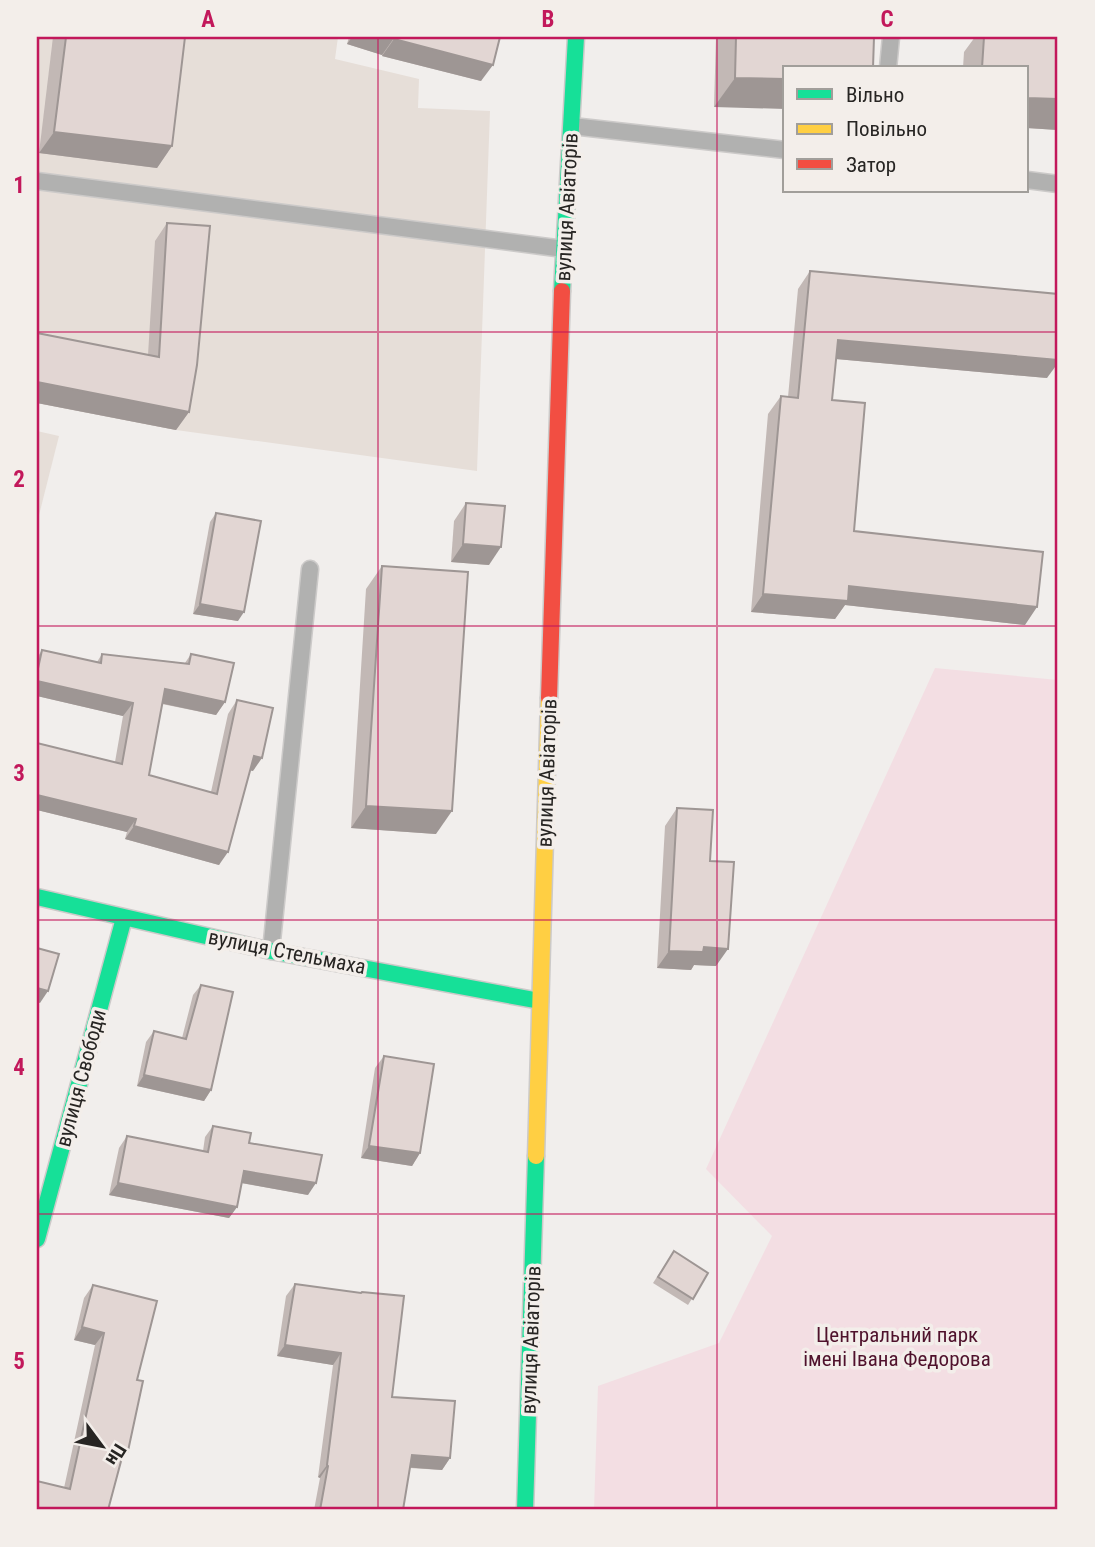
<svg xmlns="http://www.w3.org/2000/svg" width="1095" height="1547" viewBox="0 0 1095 1547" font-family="'Roboto Condensed',sans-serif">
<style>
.built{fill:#e6ded8}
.green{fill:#f3dee3}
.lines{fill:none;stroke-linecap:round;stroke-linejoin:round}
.lane-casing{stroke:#cccac9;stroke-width:19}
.fast-casing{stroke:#cccac9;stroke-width:19}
.slow-casing{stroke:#cccac9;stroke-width:19}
.jam-casing{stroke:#cccac9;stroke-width:19}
.lane{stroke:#b1b1b0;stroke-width:16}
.fast{stroke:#16e098;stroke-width:16}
.slow{stroke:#ffcf43;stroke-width:16}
.jam{stroke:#f24e42;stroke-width:16}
.wall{fill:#c2b8b5}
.shaded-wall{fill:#9e9694}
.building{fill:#e2d6d3;stroke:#9e9694;stroke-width:2}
.grid{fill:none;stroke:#c2185b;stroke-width:2;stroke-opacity:0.55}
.labels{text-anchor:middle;stroke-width:7;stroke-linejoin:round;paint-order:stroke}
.street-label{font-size:21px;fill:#272523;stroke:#f3eeea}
.park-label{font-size:21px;fill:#4f122c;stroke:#f3eeea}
.neatline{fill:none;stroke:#c2185b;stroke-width:2.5}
.grid-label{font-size:23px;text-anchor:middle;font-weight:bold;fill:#c2185b}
</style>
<rect width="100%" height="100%" fill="#f1eeec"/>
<!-- built -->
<g class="built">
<polygon points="37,37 338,37 335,59 419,79 418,108 490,111 477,471 176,430 37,403"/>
<polygon points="37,431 59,436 37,523"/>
</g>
<!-- green -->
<polygon class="green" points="935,668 1058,680 1058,1510 594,1510 598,1386 719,1343 772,1236 706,1169"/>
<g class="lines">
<defs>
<g id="lane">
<polyline points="888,68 891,37"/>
<polyline points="572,126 785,150"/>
<polyline points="1027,180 1058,184"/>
<polyline points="37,181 564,249"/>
<polyline points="271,951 310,569"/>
</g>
<g id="fast">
<polyline points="562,291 576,37"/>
<polyline points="37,897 271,951 540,1001"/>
<polyline points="37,1239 124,918"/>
<polyline points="525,1510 536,1156"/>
</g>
<polyline id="slow" points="536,1156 549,698"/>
<polyline id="jam" points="549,698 562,291"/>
</defs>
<!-- lane casing -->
<use href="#lane" class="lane-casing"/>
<!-- fast casing -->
<use href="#fast" class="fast-casing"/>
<!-- slow casing -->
<use href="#slow" class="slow-casing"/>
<!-- jam casing -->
<use href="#jam" class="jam-casing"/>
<!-- lane -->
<use href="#lane" class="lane"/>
<!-- fast -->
<use href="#fast" class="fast"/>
<!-- slow -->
<use href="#slow" class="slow"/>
<!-- jam -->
<use href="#jam" class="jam"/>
</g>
<!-- wall -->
<g class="wall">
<polygon points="53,37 185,37 172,146 157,168 39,153"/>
<polygon points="349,37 500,37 481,81 382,56 382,55 347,44"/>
<polygon points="716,37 874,37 714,107"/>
<polygon points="975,37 1058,37 1058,130 1027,128 1027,68 963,68 964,52"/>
<polygon points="167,223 189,412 176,430 37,403 37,333 148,355 155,241"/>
<polygon points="810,271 1047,378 836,359 832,400 854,531 1025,625 845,605 835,619 751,612 768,414 781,396 788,397 798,289"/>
<polygon points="466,503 489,565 451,562 454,521"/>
<polygon points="216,513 238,621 193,614 210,522"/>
<polygon points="382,566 436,834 351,828 366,589"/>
<polygon points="42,650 97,662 102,654 185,663 191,654 225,702 216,715 162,704 149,775 211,792 228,714 237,700 253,771 250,770 219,865 125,839 127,832 37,810 37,743 115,762 123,716 37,696 37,658"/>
<polygon points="677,808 710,861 716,966 694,965 691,970 657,968 665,826"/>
<polygon points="201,985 211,1090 204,1101 137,1086 146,1042 154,1031 182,1038 193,995"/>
<polygon points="384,1056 420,1153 412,1166 361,1158 375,1068"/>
<polygon points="213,1126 249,1143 308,1195 241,1183 237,1207 229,1218 109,1195 119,1148 127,1136 203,1151 205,1137"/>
<polygon points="674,1251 708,1273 688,1305 653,1283"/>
<polygon points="295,1284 361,1293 362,1292 392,1397 450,1458 442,1470 410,1468 403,1510 314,1510 320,1478 318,1477 333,1365 277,1356 286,1296"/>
<polygon points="93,1285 137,1380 121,1461 108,1510 64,1488 95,1345 74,1340 84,1298"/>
</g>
<!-- shaded-wall -->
<g class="shaded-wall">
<polygon points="352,37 389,37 394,38 382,55 347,44"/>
<polygon points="394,39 493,65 481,81 382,56"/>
<polygon points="735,78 785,79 785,109 714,107"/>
<polygon points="1027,98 1058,99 1058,130 1027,128"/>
<polygon points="54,132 172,146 157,168 39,153"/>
<polygon points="838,340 1058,360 1058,363 1047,378 825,358"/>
<polygon points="37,382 189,412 176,430 37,403"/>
<polygon points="463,544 501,547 489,565 451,562"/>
<polygon points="849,586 1037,607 1025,625 845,605 835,619 751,612 763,594"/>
<polygon points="200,604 244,612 238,621 193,614"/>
<polygon points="37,681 133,703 123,716 37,696"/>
<polygon points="165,689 225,702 216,715 155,702"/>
<polygon points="254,756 262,758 253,771 244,769"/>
<polygon points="37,795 136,819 127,832 37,810"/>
<polygon points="366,806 452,811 436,834 351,828"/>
<polygon points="134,826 228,852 219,865 125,839"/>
<polygon points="704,947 728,949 716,966 694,965 691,970 657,968 669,951"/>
<polygon points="37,988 48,991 40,1003 37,1002"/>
<polygon points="144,1075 211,1090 204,1101 137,1086"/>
<polygon points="369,1146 420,1153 412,1166 361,1158"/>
<polygon points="244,1171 316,1183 308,1195 236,1182"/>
<polygon points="118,1183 237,1207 229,1218 109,1195"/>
<polygon points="82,1327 104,1333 95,1345 74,1340"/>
<polygon points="285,1345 341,1353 333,1365 277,1356"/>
<polygon points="412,1455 450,1458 442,1470 403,1467"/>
<polygon points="327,1465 328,1466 320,1478 318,1477"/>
</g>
<!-- building -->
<g class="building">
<polygon points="66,37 185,37 172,146 54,132"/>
<polygon points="389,37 500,37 493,65 394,39 394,38"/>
<polygon points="736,37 874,37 873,68 785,68 785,79 735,78"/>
<polygon points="984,37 1058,37 1058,99 1027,98 1027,68 982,68"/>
<polygon points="167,223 210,226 197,365 189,412 37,382 37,333 159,357"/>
<polygon points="810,271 1058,294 1058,360 838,340 832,400 865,403 854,531 1043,552 1037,607 849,586 848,601 763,594 781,396 798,398"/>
<polygon points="466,503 505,506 501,547 463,544"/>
<polygon points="216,513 261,521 244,612 200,604"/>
<polygon points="382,566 468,572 452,811 366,806"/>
<polygon points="42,650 101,663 102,654 189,664 191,654 234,663 225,702 165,689 149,775 217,794 237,700 273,708 262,758 254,756 228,852 134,826 136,819 37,795 37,743 122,764 133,703 37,681 37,673"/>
<polygon points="677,808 713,810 710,861 734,862 728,949 704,947 703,952 669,951"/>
<polygon points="37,948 59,954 48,991 37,988"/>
<polygon points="201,985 233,992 211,1090 144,1075 154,1031 186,1039"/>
<polygon points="384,1056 434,1064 420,1153 369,1146"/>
<polygon points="213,1126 251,1133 249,1143 322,1155 316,1183 244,1171 237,1207 118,1183 127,1136 208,1152"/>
<polygon points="674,1251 708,1273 693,1299 658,1277"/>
<polygon points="295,1284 361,1293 362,1292 404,1296 392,1397 455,1401 450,1458 412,1455 403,1510 320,1510 328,1466 327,1465 341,1353 285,1345"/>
<polygon points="93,1285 157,1301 137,1380 143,1381 128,1451 124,1450 108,1510 37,1510 37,1481 70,1489 104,1333 82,1327"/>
</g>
<!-- grid -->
<path class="grid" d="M378,37V1510M717,37V1510M37,332H1058M37,626H1058M37,920H1058M37,1214H1058"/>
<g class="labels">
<!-- street labels -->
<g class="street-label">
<text transform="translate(567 207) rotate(-87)" y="7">вулиця Авіаторів</text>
<text transform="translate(547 773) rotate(-88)" y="7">вулиця Авіаторів</text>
<text transform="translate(287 952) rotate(11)" y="7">вулиця Стельмаха</text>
<text transform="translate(81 1078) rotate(-75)" y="7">вулиця Свободи</text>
<text transform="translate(531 1340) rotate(-88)" y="7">вулиця Авіаторів</text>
</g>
<!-- park labels -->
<g class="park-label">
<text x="897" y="1342">Центральний парк<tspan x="897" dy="24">імені Івана Федорова</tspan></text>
</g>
</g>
<!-- border -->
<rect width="1095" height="1547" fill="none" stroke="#f3eeea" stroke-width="77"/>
<!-- legend -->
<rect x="783" y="66" width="245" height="126" fill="#f3eeea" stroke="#a19e9a" stroke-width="2"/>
<rect x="797" y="89" width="35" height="10" fill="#16e098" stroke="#a19e9a" stroke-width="2"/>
<text x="846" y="102" font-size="21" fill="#272523">Вільно</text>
<rect x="797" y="124" width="35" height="10" fill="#ffcf43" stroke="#a19e9a" stroke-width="2"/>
<text x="846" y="136" font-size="21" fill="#272523">Повільно</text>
<rect x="797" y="159" width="35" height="10" fill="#f24e42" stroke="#a19e9a" stroke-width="2"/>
<text x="846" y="172" font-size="21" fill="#272523">Затор</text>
<!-- north arrow -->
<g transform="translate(102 1446) rotate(122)" stroke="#f3eeea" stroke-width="5" paint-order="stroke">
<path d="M0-5L12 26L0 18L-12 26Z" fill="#272523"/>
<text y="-10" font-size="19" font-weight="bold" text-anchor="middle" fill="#272523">Пн</text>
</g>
<rect x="38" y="38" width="1018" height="1470" class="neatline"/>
<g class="grid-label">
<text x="208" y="27">A</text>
<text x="548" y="27">B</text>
<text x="887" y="27">C</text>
<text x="19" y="193">1</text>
<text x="19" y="487">2</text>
<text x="19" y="781">3</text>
<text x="19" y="1075">4</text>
<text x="19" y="1369">5</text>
</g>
</svg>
